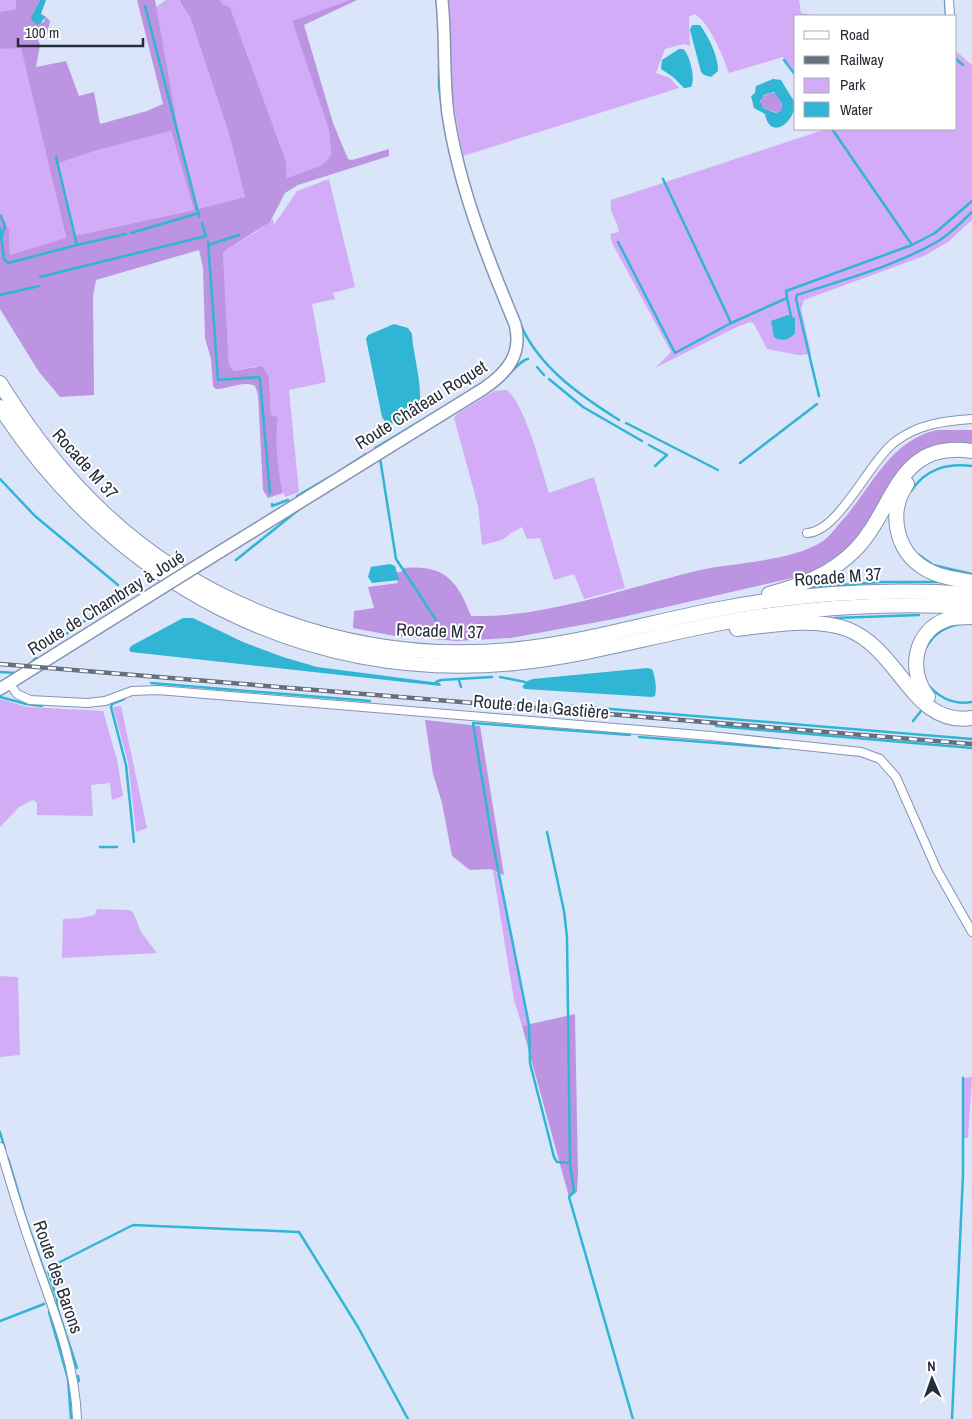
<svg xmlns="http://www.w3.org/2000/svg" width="972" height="1419" viewBox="0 0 972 1419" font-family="'Archivo Narrow',sans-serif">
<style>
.green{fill:#d2acf6}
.forest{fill:#bd94e2;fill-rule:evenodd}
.water{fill:#30b5d5;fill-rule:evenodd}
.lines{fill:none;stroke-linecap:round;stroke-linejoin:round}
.stream{stroke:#30b5d5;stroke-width:2.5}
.street-casing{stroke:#8494b2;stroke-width:10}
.secondary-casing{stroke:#8494b2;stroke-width:14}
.highway-casing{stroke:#8494b2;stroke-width:16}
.street{stroke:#fff;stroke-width:8}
.secondary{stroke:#fff;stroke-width:11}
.highway{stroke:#fff;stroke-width:14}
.rail-casing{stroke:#676f7e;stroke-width:4.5}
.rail{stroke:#fff;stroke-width:2.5;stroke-dasharray:8;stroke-linecap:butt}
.secondary-bridge-casing{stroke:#8494b2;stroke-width:14;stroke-linecap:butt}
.secondary-bridge{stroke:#fff;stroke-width:11}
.labels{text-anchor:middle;stroke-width:4;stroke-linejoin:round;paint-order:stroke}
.street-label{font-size:18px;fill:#262d39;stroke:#fff}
</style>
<rect width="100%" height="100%" fill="#dbe5f9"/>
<!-- green -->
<g class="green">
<polygon points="0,0 16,0 16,9 0,12"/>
<polygon points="166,0 180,0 182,7 190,17 229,134 245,197 198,209 178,128 156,7"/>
<polygon points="220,0 349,0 292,21 329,130 331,154 326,162 317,167 287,178 286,161 230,7 222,4"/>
<path d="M449,0H799L801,13L818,16H796V78L783,57L729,73C723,57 710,22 694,14L689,17L690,46L684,44L665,49L656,73L670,78L679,88L463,156L452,94Z"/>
<polygon points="21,47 66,239 10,255 9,230 0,212 0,49"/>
<path d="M956,51L972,65V220L948,242L924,256L804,300L801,309L811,354L798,355L767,349L754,324L750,322L735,328L655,368L671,352L612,243L610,234L619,232C617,218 609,216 611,200L826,129H956Z"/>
<polygon points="171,131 194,210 74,236 59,163 98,150"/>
<path d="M329,179L355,287L333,293L335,299L312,304L326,382L289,390L299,492L285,497C276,472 275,443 278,417L271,415L269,377L257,366L234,371L229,365L223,252L256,232L273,219L274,225L297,191Z"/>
<path d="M506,390C524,400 542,471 549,493L594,477L625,588L584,599L574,574L554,580L540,538L527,539L522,527L511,533L502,540L482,545L478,506L454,418L457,414L494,391Z"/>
<polygon points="0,699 27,707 103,711 117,760 123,796 112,800 110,783 91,785 93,816 37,815 37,803 33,800 19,807 0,827"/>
<polygon points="121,706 147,828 136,832 128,762 113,707"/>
<polygon points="493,871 499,874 529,1025 522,1026 514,1000"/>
<polygon points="97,909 129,910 133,912 141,932 157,953 62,958 63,919 81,918 95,915"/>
<polygon points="0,976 18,977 20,1055 0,1057"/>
<polygon points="972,1077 968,1138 963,1138 963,1078"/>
</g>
<!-- forest -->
<g class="forest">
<path d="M16,0H40L33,13L43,23L46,17L50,21L47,35L35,31L40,45L36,67L66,61L79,96L94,92L100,124L147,111L163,104L137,0H155L178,128L198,209L245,197L229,134L190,17L182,6L180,0H220L222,4L230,7L286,161L287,178L317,167L326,162L331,154L329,130L292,21L349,0H357L304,25L333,123L348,159L352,160L389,149V156L298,185L285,193L270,222L223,252L229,365L234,371L262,366L269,377L271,415L278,417C275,442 277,468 283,493L268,498L263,490L258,395L255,386C243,380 229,389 216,389L213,386L211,359L205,338L203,268L199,250L96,280L93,296L94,395L60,397L39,372L0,309V212L9,230L10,255L66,238L21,48L0,49V12L16,9ZM171,131L194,210L74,236L59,163L98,150Z"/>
<polygon points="771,93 776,93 782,103 781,111 778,113 763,108 760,104 761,97"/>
<path d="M937,430H972V443C899,441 897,482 862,532C848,553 827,565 805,575L614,619L511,638L456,641L395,636L353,628L354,611L374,608L368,587L398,583L394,573L404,571L402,568C445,564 457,580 471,616C548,618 630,586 705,569C741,562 792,561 823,541C829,537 834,530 839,524C871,490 888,441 937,430Z"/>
<polygon points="425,720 480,726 504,875 490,869 470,870 452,856 442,803 433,774"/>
<polygon points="575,1014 578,1174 577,1192 569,1197 522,1026"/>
</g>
<!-- water -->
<g class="water">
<polygon points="40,0 46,0 41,14 46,17 38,25 33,22 31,17"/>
<path d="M692,25H700C709,38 718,55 718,71L711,77L704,75L701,72L690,30Z"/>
<path d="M679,49H683C690,54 696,81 691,87L684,88L673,77L661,69L662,60Z"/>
<path d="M773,79L781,80L795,103C795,123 770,141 765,114L754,108L751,96L755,93L756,86ZM774,92L782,103L781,111L776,113L763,108L760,101L764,95Z"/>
<path d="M788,315L795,318V333C790,340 781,342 774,337L771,321Z"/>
<path d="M394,324L408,328L412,334C413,356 425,392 418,412C409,418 397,426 386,423L382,417L366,339L368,335Z"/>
<polygon points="390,564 395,566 399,580 372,583 368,577 371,567"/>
<polygon points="183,618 193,618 243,642 283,657 317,667 440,683 441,686 131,652 129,650 131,646"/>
<path d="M647,668L652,669C655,676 657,688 655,696L652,697L525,689L522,687L527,681L533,679Z"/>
</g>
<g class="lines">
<!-- stream -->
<g class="stream">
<polyline points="945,0 946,16"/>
<polyline points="145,6 199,216"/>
<polyline points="956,59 963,65"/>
<polyline points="784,60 796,76"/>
<polyline points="439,65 439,87 445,128"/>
<polyline points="832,129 912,245"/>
<polyline points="663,179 731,323"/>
<polyline points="202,223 206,236"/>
<polyline points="0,228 4,259 8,263 77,245 56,157"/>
<polyline points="131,233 199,213"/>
<polyline points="1,238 5,226 1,216"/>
<polyline points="208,242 218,380 259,377 260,380 270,493"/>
<polyline points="618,242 675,353 731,323 787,298 791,316"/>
<polyline points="77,245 126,234"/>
<polyline points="208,245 239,235"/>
<polyline points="40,277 206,236"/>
<polyline points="0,295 39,286"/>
<polyline points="787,298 786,291 912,245 935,233 972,201"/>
<path d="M520,323C538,367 581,396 619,420"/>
<polyline points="537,367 544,375"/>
<polyline points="549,379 583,407 642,441"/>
<path d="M494,388C504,382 519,360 528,359"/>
<path d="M819,396L796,299L797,295C845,279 896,266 940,240C952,232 962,222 972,212"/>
<polyline points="626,423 718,470"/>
<polyline points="649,445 667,455 655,466"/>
<polyline points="375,448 424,419"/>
<polyline points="380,458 396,559 436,620"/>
<polyline points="740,463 817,404"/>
<polyline points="343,469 366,454"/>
<polyline points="0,479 35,516 118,585"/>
<path d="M911,491C926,469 946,463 972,466"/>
<polyline points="297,496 328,478"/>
<polyline points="272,504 272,506 288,500"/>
<polyline points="919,555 933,565 972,574"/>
<polyline points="236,560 302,507"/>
<polyline points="811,587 882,582 938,582"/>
<polyline points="835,618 919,615"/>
<polyline points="56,641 120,596"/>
<path d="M926,648C934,633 945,627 960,624"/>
<polyline points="32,662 36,658"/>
<polyline points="0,672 16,673"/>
<polyline points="500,677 525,682"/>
<polyline points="459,680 461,687"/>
<polyline points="436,682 441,680 492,677"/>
<polyline points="151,683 370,701"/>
<path d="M929,686C941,699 955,705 972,702"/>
<polyline points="0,697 26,704 42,706"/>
<polyline points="124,699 112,704 111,707 126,765 134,842"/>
<polyline points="563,705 972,739"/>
<polyline points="913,721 921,711"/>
<polyline points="716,726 972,748"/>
<polyline points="630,735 473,723 491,834 529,1025 530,1063 554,1157 557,1162 570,1163 574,1192 569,1197 633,1419"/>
<polyline points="639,737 780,748"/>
<polyline points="547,832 564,911 567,937 570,1163"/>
<polyline points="100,847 117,847"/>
<polyline points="0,1132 5,1149"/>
<polyline points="8,1158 26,1219 53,1296"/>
<polyline points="57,1298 57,1307 77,1368"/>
<polyline points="57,1299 48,1271 50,1267 133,1225 299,1232 358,1327 408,1419"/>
<polyline points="49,1312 68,1379 71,1419"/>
<polyline points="0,1321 44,1304"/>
<polyline points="78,1376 79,1381"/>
<polyline points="952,1419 963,1174 963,1078"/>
</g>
<defs>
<g id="street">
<polyline points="949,0 950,16"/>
<path d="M807,533C839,532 869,461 896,441C919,424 944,421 972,419"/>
<polyline points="10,684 17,694 30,700 87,703 105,701 132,691 158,690 711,736 861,752 880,759 896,777 937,870 972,932"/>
<path d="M0,1147C10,1181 20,1216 32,1249C51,1305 75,1359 77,1419"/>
</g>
<g id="secondary">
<path d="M205,561L483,389C507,373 523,354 515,324C487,257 459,187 448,114C443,76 446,38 442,0"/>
<polyline points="0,689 152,594"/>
</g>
<g id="highway">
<path d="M0,383C23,420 48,455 78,487C192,610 362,669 528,648C593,640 655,621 719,609C802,593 888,588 972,594"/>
<path d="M0,407C114,583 304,684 515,663C585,656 652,636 721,623C804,607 888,602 972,607"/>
<path d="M907,484C888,511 895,550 924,568C938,577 956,579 972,582"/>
<path d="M769,594C802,585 832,574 856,549C896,507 896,440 972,451"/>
<path d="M737,629C772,625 813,617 847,629C901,650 912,727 972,718"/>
<path d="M928,697C907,671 914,630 948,619C956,617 964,617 972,617"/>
</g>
</defs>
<!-- street casing -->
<use href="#street" class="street-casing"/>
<!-- secondary casing -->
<use href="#secondary" class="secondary-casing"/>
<!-- highway casing -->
<use href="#highway" class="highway-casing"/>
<!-- street -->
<use href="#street" class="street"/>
<!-- secondary -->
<use href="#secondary" class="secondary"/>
<!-- highway -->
<use href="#highway" class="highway"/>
<defs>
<polyline id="rail" points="0,664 972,744"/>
</defs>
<!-- rail casing -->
<use href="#rail" class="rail-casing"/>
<!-- rail -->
<use href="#rail" class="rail"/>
<defs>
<polyline id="secondary-bridge" points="152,594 205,561"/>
</defs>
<!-- secondary-bridge casing -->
<use href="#secondary-bridge" class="secondary-bridge-casing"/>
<!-- secondary-bridge -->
<use href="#secondary-bridge" class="secondary-bridge"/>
</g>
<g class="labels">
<!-- street labels -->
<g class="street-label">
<text transform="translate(421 405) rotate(-32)" y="6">Route Château Roquet</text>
<text transform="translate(85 464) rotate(48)" y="6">Rocade M 37</text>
<text transform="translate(838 577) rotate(-4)" y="6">Rocade M 37</text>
<text transform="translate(106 603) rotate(-32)" y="6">Route de Chambray à Joué</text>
<text transform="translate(440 631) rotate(2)" y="6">Rocade M 37</text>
<text transform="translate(541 707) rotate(5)" y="6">Route de la Gastière</text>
<text transform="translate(58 1277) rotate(71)" y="6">Route des Barons</text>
</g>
</g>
<!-- legend -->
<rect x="794" y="15" width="162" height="115" fill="#ffffff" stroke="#a8abb0"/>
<rect x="804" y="31" width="25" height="8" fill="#ffffff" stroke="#a8abb0"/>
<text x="840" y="40" font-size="15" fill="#262d39">Road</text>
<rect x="804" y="56" width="25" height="8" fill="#676f7e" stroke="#a8abb0"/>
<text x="840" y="65" font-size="15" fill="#262d39">Railway</text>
<rect x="804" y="78" width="25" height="15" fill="#d2acf6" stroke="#a8abb0"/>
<text x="840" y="90" font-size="15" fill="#262d39">Park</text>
<rect x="804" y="102" width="25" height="15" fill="#30b5d5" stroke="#a8abb0"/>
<text x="840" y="115" font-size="15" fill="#262d39">Water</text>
<!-- north arrow -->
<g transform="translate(932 1379) rotate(358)" stroke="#ffffff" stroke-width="4" paint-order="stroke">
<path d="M0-4L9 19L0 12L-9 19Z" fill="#262d39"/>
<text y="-8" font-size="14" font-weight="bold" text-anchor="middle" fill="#262d39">N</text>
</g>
<!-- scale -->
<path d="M18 38v8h125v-8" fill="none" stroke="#262d39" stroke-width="2.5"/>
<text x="25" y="38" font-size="15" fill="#262d39" stroke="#ffffff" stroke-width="4" paint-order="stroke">100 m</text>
</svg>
